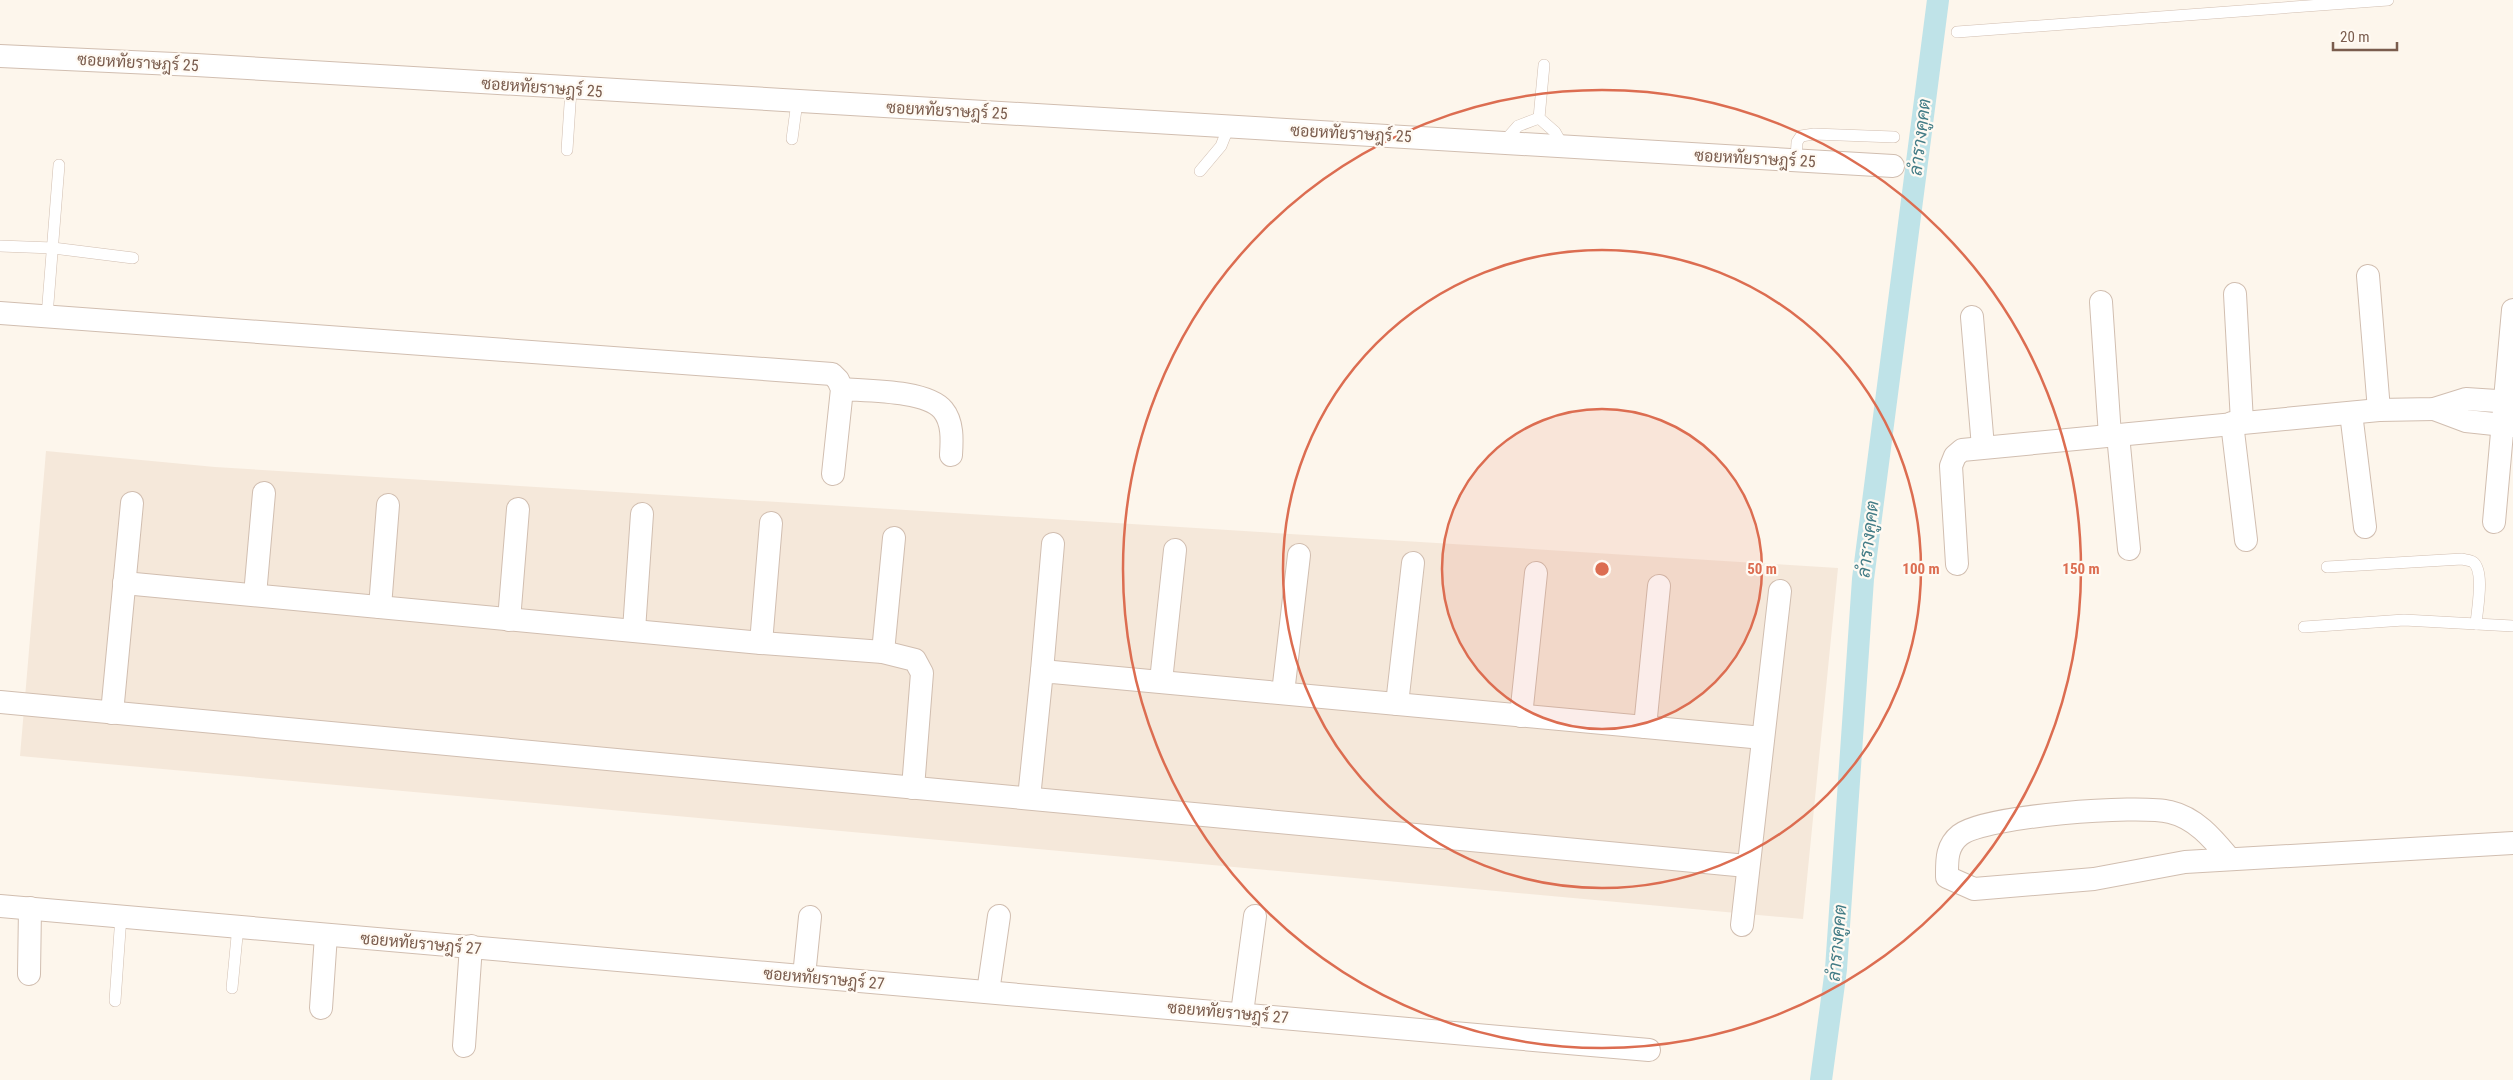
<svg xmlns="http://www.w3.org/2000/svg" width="2513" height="1080" viewBox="0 0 2513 1080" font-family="'Roboto Condensed',Sarabun,sans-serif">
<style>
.residential{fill:#f5e8da}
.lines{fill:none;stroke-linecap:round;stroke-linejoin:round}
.canal{stroke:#bfe3e8;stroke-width:22}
.lane-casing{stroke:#d1beb0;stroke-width:12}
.street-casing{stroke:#d1beb0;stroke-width:24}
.lane{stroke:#fff;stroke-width:11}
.street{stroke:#fff;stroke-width:22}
.ring{fill:none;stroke:#dc6d51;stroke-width:2.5}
.labels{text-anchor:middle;stroke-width:4.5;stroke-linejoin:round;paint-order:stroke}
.street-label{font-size:16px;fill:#7a5c4d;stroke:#fffaf3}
.water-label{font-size:18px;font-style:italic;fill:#437c86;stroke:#fffaf3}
.centre{fill:#dc6d51;stroke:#fffaf3;stroke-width:2.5}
.ring-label{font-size:15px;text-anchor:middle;font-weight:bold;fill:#dc6d51;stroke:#fffaf3;stroke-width:4.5;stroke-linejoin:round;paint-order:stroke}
</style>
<rect width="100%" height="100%" fill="#fdf6ec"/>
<!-- residential -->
<polygon class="residential" points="46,451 215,467 1838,568 1803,919 20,756"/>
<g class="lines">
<!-- canal -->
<polyline class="canal" points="1821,1080 1836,969 1863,579 1938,0"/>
<defs>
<g id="lane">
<polyline points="1957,32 2388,0"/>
<polyline points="1544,65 1539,118 1555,132 1563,146"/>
<polyline points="792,139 797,102"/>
<polyline points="1503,143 1518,126 1539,118"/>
<polyline points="567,150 571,89"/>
<polyline points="1796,160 1797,142 1801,136 1814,134 1894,137"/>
<polyline points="1200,171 1221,146 1229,126"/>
<polyline points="0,246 53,248 133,258"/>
<polyline points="47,316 59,165"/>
<path d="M2327,567L2462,559C2465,560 2470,560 2473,562C2485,571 2477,610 2476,624"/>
<polyline points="2304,627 2404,620 2513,626"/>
<polyline points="232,988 238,926"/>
<polyline points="115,1001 121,916"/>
</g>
<g id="street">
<polyline points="0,56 196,65 1893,166"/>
<polyline points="2368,276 2379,410"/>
<polyline points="2235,294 2242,422"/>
<polyline points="2101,302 2110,436"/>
<polyline points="0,313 832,374 838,380 842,389 833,474"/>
<polyline points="1972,317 1983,447"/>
<path d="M842,389C866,391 927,390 943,410C953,422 952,440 951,455"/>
<polyline points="2434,409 2466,421 2513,426"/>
<polyline points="2351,413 2365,527"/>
<polyline points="2232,423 2246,540"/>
<polyline points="2118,435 2129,549"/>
<polyline points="2494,522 2513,310"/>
<polyline points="1957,564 1951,466 1955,456 1962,450 2379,410 2434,409 2466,399 2513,402"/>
<polyline points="124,583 761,643 883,652 915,660 922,673 913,788"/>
<polyline points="255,595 264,493"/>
<polyline points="380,607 388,505"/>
<polyline points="509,620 518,509"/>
<polyline points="634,630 642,514"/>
<polyline points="761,643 771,523"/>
<polyline points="883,652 894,538"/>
<polyline points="1042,671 1053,544"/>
<polyline points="1161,681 1175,550"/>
<polyline points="1283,693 1299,555"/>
<polyline points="0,702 1747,866"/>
<polyline points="1397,704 1413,563"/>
<polyline points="112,713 132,503"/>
<polyline points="1521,716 1536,573"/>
<polyline points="1645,727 1659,586"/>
<polyline points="1029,798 1042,671 1763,738"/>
<path d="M2229,858C2213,839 2196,818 2170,812C2138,804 1984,816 1960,835C1946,846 1947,861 1947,877L1974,889L2094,879L2185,862L2513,843"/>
<polyline points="0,906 1649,1050"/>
<polyline points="1742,925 1780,591"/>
<polyline points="29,974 30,908"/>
<polyline points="804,976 810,917"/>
<polyline points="988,992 999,916"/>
<polyline points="321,1008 326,935"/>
<polyline points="1242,1013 1255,916"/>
<polyline points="464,1046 471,946"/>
</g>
</defs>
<!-- lane casing -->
<use href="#lane" class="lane-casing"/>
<!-- street casing -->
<use href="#street" class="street-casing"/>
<!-- lane -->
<use href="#lane" class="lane"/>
<!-- street -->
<use href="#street" class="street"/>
</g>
<!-- distance rings -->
<circle cx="1602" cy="569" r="160" fill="#dc6d51" fill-opacity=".12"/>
<g class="ring">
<circle cx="1602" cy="569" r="160"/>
<circle cx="1602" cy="569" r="319"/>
<circle cx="1602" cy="569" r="479"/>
</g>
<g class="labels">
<!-- street labels -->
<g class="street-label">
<text transform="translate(138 62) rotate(3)" y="6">ซอยหทัยราษฎร์ 25</text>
<text transform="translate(542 87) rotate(4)" y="6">ซอยหทัยราษฎร์ 25</text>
<text transform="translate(947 110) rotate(3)" y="6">ซอยหทัยราษฎร์ 25</text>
<text transform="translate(1351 133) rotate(3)" y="6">ซอยหทัยราษฎร์ 25</text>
<text transform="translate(1755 158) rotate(3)" y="6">ซอยหทัยราษฎร์ 25</text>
<text transform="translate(421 943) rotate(5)" y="6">ซอยหทัยราษฎร์ 27</text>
<text transform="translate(824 978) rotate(5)" y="6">ซอยหทัยราษฎร์ 27</text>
<text transform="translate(1228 1012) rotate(5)" y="6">ซอยหทัยราษฎร์ 27</text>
</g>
<!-- water labels -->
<g class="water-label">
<text transform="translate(1920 137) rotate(-83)" y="6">ลำรางคูคต</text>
<text transform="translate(1868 539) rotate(-83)" y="6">ลำรางคูคต</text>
<text transform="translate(1837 943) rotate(-85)" y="6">ลำรางคูคต</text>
</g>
</g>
<circle cx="1602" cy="569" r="8" class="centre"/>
<g class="ring-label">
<text x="1762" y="574">50 m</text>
<text x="1921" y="574">100 m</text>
<text x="2081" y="574">150 m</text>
</g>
<!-- scale -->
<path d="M2333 42v8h64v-8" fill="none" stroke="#7a5c4d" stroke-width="2.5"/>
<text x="2340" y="42" font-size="15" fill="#7a5c4d" stroke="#fffaf3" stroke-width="4" paint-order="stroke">20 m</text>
</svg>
